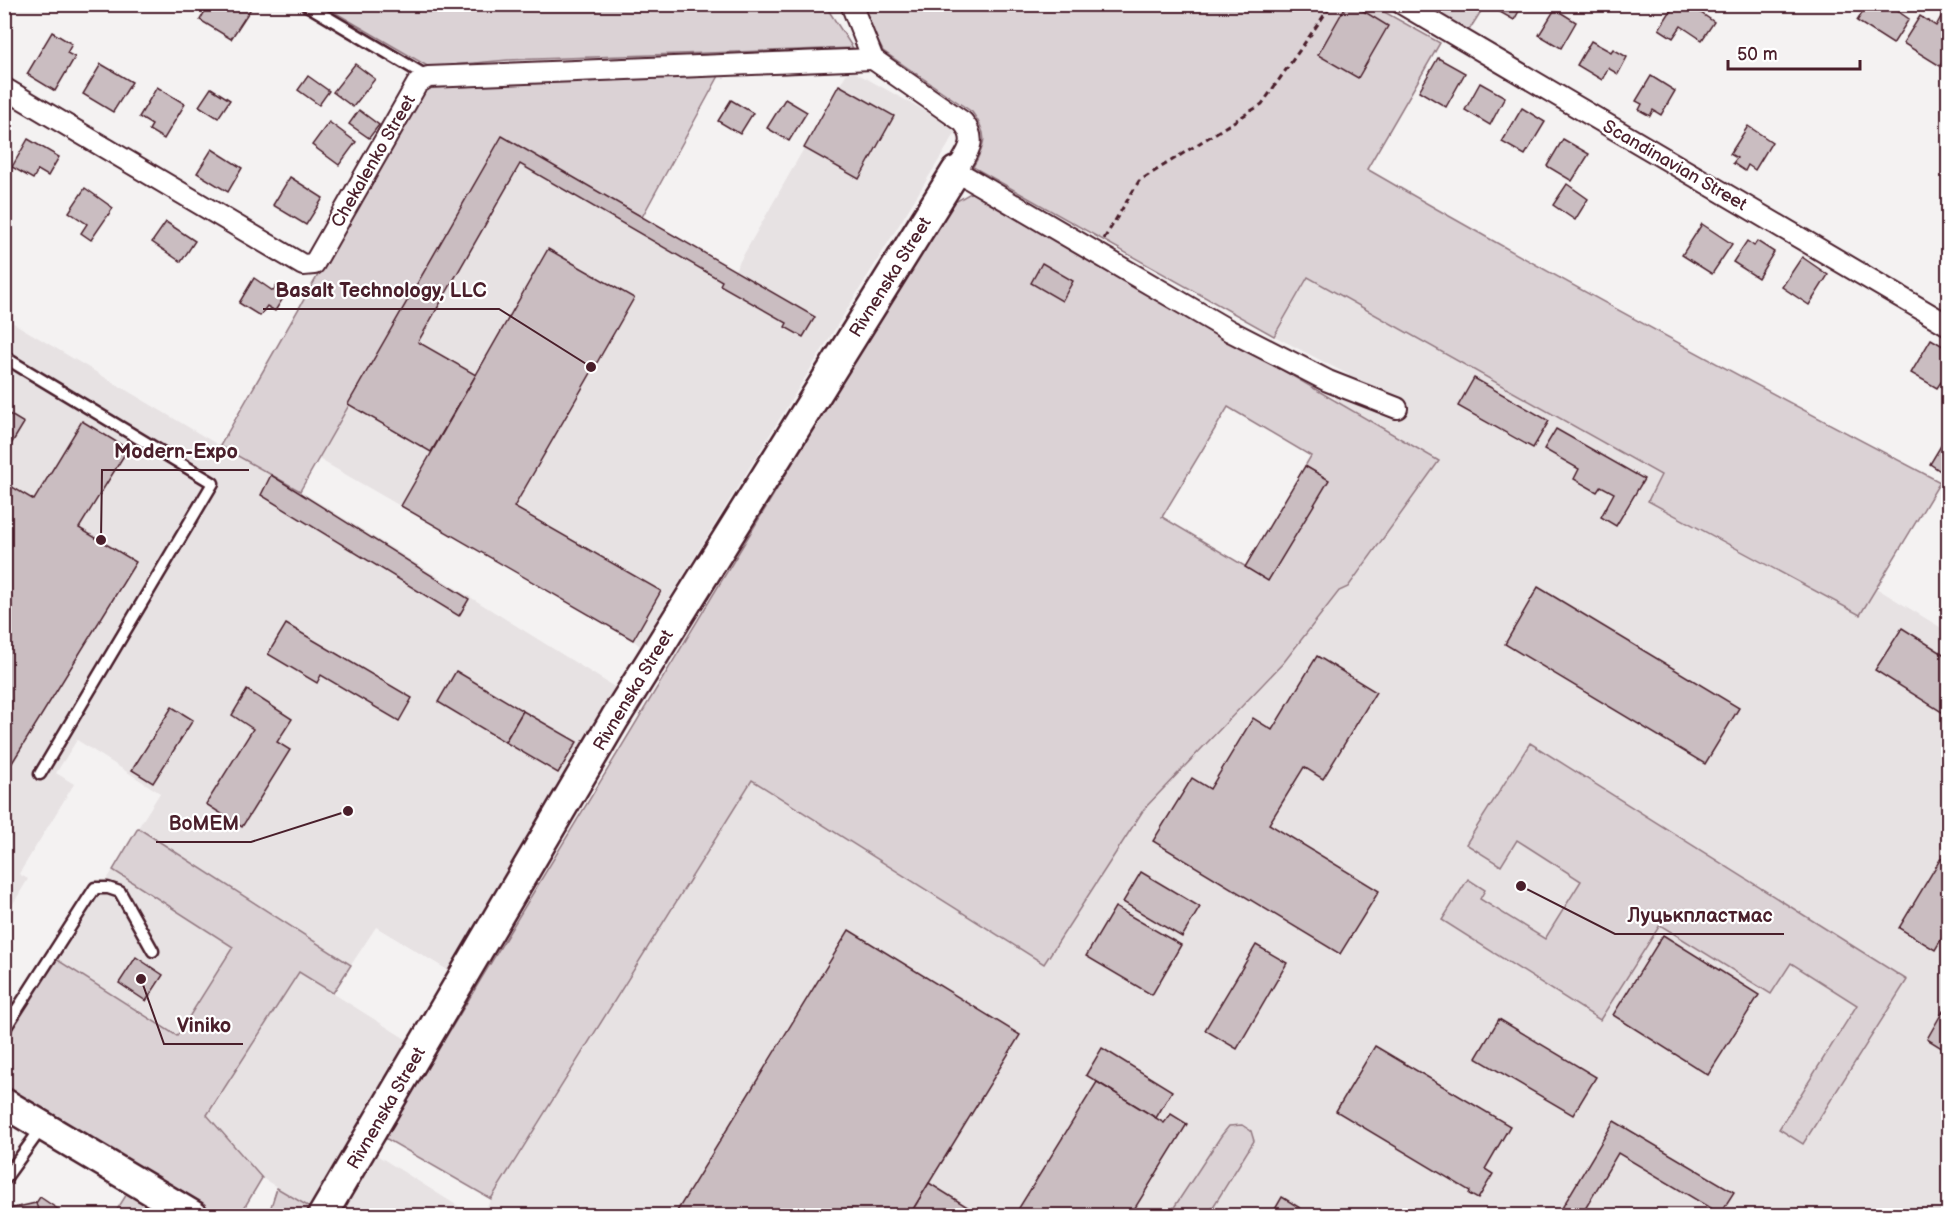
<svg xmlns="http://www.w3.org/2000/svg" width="1953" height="1220" viewBox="0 0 1953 1220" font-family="'Balsamiq Sans',sans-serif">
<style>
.built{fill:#e7e2e3}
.green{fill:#dbd2d5;stroke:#927880;stroke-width:1.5;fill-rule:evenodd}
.building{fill:#cabdc1;stroke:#4a1f2b;stroke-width:1.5}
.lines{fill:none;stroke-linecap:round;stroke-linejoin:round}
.lane-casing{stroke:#4a1f2b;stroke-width:15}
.street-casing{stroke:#4a1f2b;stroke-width:24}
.secondary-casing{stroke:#4a1f2b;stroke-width:33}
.path{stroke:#4a1f2b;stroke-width:3;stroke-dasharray:6 4.5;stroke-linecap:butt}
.lane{stroke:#fff;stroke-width:10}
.street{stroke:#fff;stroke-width:20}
.secondary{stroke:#fff;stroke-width:28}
.labels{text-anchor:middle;stroke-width:4.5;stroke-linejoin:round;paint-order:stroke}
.street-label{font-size:18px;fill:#4a1f2b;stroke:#fff}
.leader{fill:none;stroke:#4a1f2b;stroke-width:2}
.callout-dot{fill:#4a1f2b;stroke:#fff;stroke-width:2}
.callout-label{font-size:20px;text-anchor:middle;font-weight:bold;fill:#4a1f2b;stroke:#fff;stroke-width:4.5;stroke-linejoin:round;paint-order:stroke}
</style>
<rect width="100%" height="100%" fill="#f4f2f2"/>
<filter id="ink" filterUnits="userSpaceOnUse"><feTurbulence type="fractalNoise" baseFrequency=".0167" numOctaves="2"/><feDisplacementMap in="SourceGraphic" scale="12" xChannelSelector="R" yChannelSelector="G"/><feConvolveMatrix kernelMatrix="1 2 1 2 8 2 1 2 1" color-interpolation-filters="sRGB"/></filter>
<g filter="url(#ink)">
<!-- built -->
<g class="built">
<polygon points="849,69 958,129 640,646 633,640 317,458 502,136 735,270"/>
<polygon points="1307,277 1662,475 1648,501 1859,614 1876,588 1948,632 1948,1215 481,1216 752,780 1044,964 1144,809 1284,662 1339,591 1348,587 1439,461 1335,400 1349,375 1274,336"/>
<polygon points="5,318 220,446 300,491 616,688 451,972 376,927 351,965 138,828 160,793 77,740 56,773 74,784 19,874 28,879 5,917"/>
<polygon points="113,870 234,947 177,1036 56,959"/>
<polygon points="299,972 412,1043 313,1209 262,1178 207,1116"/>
<polygon points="375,1154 472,1215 335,1216"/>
</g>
<!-- green -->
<g class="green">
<polygon points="322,5 825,5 853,48 508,60 429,67"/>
<path d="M859,5H1372L1440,43L1367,169C1555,278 1747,381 1940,482L1860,615L1648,501L1661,475L1308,277L1274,336L973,167C986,144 989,135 972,112L883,51Z"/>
<polygon points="1415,5 1485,5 1466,35"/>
<polygon points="720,74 642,217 502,137 300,491 220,446 424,90 430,86"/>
<path d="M974,191L1439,461L1348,587L1339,591L1284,662L1144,809L1044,964L752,780L491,1199L385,1138L948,206ZM1228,407L1311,456L1305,466L1328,480L1268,580L1162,517Z"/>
<polygon points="1530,743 1907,980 1803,1144 1779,1129 1857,1005 1791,963 1771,994 1660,925 1600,1020 1442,920 1468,879 1485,890 1480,899 1545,939 1581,881 1517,840 1501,866 1466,844"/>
<polygon points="138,828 351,965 333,993 299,972 207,1115 262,1178 240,1215 211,1215 5,1090 4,1041 56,959 177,1036 233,947 113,870"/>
<polygon points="1242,1125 1251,1131 1254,1141 1208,1215 1169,1215 1221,1136 1229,1126"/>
<polygon points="277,1188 313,1209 309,1215 268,1216"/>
<polygon points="130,1189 174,1216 113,1216"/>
</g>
<!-- building -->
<g class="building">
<polygon points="209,4 248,4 252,7 231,39 200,20"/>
<polygon points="1347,4 1352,4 1388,26 1358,78 1318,55"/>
<polygon points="1493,4 1523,4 1514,20 1491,7"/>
<polygon points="1675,4 1688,4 1714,22 1702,40 1681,26 1673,38 1659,29"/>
<polygon points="1868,4 1887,4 1909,19 1893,44 1857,21"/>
<polygon points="1555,9 1576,22 1561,48 1539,35"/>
<polygon points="1942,15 1948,19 1948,52 1940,66 1903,43 1920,16 1936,26"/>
<polygon points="52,32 72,44 67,53 75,57 55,91 27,74"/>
<polygon points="1591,41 1611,52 1613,49 1627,57 1618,74 1608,68 1602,80 1577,65"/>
<polygon points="1438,58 1465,73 1446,107 1419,91"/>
<polygon points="101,64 132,82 113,112 83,94"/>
<polygon points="355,64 375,79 353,107 333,92"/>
<polygon points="308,76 329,91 319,105 298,90"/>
<polygon points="1651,76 1675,91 1661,115 1653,110 1650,116 1639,110 1642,104 1636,101"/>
<polygon points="1480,83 1505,97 1490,125 1465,110"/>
<polygon points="839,85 894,116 859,179 804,148"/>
<polygon points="157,87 185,104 164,139 149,130 152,125 139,117"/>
<polygon points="211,88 230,100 218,118 199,106"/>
<polygon points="785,99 807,112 789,141 767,128"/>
<polygon points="731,100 753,113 740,134 718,121"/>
<polygon points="1522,108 1545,122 1525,155 1502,142"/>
<polygon points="359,110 379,125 369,138 349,124"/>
<polygon points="329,122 356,142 339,165 312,145"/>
<polygon points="1748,126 1772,142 1755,170 1748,165 1745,171 1733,163 1737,158 1730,154"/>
<polygon points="502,136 815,317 803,337 785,327 787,323 720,285 722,281 520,164 418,342 476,375 431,452 348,404"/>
<polygon points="28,139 59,157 48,176 38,170 33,179 12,167"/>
<polygon points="1563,139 1589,154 1572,181 1547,166"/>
<polygon points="212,149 242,168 228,192 197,173"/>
<polygon points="290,177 323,198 306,225 273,205"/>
<polygon points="1567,184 1588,199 1575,220 1553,205"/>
<polygon points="85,188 113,208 91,240 81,233 87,224 69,212"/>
<polygon points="166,222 195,241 181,262 152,242"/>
<polygon points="1702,224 1732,244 1712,274 1682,255"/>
<polygon points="1747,241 1754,246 1757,241 1774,252 1758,278 1733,262"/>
<polygon points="548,249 634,298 514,507 661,591 633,640 401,506"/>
<polygon points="1802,257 1828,275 1809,305 1782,287"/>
<polygon points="1042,263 1073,281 1062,301 1031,283"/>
<polygon points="254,278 273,291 277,285 287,292 275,311 267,306 260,316 239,303"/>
<polygon points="1931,339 1948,349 1948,387 1941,382 1937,388 1911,373"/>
<polygon points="1474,378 1549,421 1533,448 1458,406"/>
<polygon points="4,411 24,423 7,451 4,450"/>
<polygon points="82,421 128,449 79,528 136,562 12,763 4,759 4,482 34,500"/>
<polygon points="1556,429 1644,479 1616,526 1601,517 1614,493 1601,486 1597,492 1574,479 1579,469 1544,449"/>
<polygon points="1948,434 1948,476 1930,464"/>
<polygon points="1305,466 1329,480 1268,581 1245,567"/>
<polygon points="271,475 469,599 459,616 261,495"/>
<polygon points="1538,587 1739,708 1705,764 1505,644"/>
<polygon points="286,624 412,698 399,721 321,675 317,683 268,654"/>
<polygon points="1902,628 1948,657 1948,716 1875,670"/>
<polygon points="1317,656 1376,692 1323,779 1304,767 1269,824 1379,891 1340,954 1153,841 1192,778 1210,789 1253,718 1272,730"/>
<polygon points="456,671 523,711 505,742 438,702"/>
<polygon points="247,690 292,719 277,742 290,750 242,827 206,804 253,729 232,715"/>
<polygon points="172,707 193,720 153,783 132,770"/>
<polygon points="523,711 577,742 558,773 505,742"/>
<polygon points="1941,858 1948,863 1948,928 1935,950 1899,928"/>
<polygon points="1141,872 1200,907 1182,937 1123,902"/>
<polygon points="1115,907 1181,945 1152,995 1086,956"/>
<polygon points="849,930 1020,1035 929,1183 909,1216 674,1216"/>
<polygon points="1663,935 1759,995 1708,1075 1613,1015"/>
<polygon points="1256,945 1287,963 1237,1049 1205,1030"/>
<polygon points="136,957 163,975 146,1001 119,983"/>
<polygon points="1943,1011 1948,1014 1948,1052 1927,1039"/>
<polygon points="1499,1019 1596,1077 1573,1115 1476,1058"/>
<polygon points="1375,1046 1510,1126 1485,1169 1493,1174 1478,1199 1469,1194 1470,1191 1336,1111"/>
<polygon points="1102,1048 1172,1091 1156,1118 1086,1075"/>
<polygon points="1097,1082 1164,1123 1171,1114 1187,1124 1130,1216 1014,1216"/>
<polygon points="1614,1121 1734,1192 1720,1214 1618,1153 1581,1216 1563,1216 1559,1213"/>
<polygon points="929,1183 982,1216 909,1216"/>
<polygon points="40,1197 68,1216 40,1216 36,1203"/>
<polygon points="1282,1197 1313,1216 1271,1216"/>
<polygon points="36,1203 40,1216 4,1216 4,1206 9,1209"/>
</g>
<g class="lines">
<defs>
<g id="lane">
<polyline points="305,4 428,77"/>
<polyline points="4,357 213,483 40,774"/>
<polyline points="4,1030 95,888 108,888 120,892 153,951"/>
<polyline points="4,1180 43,1126"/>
</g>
<g id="street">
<path d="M851,4L873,59L963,122C979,142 967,152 956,171L1230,331L1328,381L1397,408"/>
<polyline points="1402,4 1948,325"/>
<polyline points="4,88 303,265 314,264 417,84 428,77 873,59"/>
</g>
<g id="secondary">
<polyline points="4,1103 194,1216"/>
<polyline points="322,1216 615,718 956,171"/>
</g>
</defs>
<!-- lane casing -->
<use href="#lane" class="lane-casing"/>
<!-- street casing -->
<use href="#street" class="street-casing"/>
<!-- secondary casing -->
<use href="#secondary" class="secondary-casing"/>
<!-- path -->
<polyline class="path" points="1104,239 1139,181 1262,104 1332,4"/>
<!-- lane -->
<use href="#lane" class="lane"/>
<!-- street -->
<use href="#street" class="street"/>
<!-- secondary -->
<use href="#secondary" class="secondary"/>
</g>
</g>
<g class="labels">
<!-- street labels -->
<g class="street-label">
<text transform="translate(373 161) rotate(-60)" y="6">Chekalenko Street</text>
<text transform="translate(1675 165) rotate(30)" y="6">Scandinavian Street</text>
<text transform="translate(890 277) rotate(-58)" y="6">Rivnenska Street</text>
<text transform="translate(633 690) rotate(-59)" y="6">Rivnenska Street</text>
<text transform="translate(386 1108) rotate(-60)" y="6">Rivnenska Street</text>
</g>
</g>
<!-- callouts -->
<path class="leader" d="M591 367L499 309H263M101 540L102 470H249M348 811L251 842H156M1521 886L1615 934H1784M141 979L164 1044H243"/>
<g class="callout-dot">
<circle cx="591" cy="367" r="6"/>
<circle cx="101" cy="540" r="6"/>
<circle cx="348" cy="811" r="6"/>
<circle cx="1521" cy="886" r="6"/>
<circle cx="141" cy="979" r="6"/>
</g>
<g class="callout-label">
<text x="381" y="297">Basalt Technology, LLC</text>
<text x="176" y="458">Modern-Expo</text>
<text x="204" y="830">ВоМЕМ</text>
<text x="1700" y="922">Луцькпластмас</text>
<text x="204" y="1032">Viniko</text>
</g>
<!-- margin -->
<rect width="1953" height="1220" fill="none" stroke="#fff" stroke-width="24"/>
<rect x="12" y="12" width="1929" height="1196" fill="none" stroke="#4a1f2b" stroke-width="2" filter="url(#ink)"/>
<!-- scale -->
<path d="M1728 60v9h132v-9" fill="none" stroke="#4a1f2b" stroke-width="3"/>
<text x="1737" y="60" font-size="18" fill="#4a1f2b" stroke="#ffffff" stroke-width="4.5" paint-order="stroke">50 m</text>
</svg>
